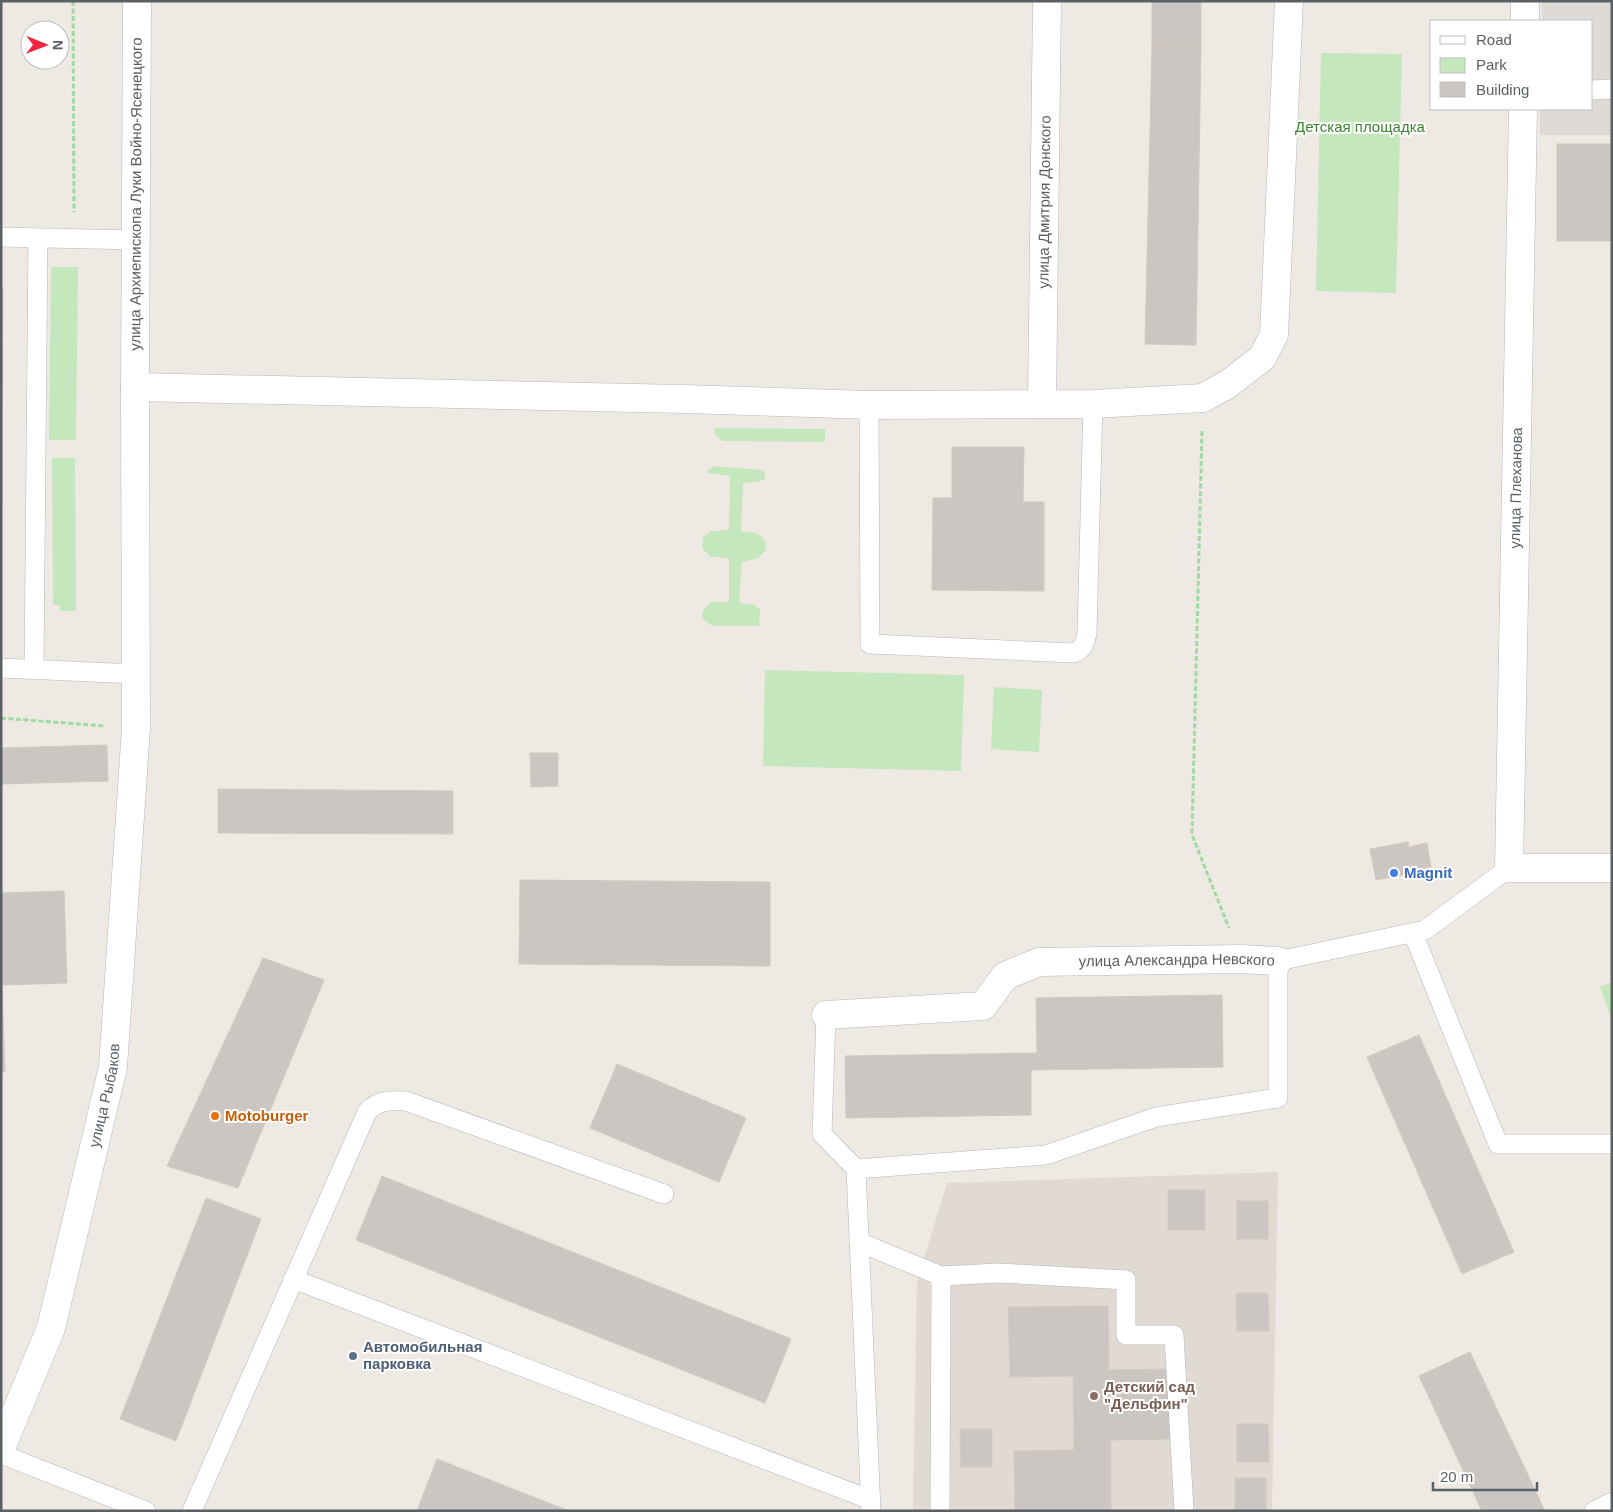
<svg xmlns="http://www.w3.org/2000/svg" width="1613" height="1512" viewBox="0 0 1613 1512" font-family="Arial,sans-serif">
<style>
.industrial{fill:#dedbd6}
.education{fill:#e0dad3}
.green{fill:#c5e7bd}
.building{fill:#cbc6c1;stroke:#d3c9c0}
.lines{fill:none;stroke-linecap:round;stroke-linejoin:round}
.lane-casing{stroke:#b3b7ba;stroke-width:20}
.street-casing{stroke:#b3b7ba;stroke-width:29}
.path{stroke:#9fdaa2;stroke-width:3;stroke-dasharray:5 2.5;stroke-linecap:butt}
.lane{stroke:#fff;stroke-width:19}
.street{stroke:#fff;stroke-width:28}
.shop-dot{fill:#3f7fe0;stroke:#fff;stroke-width:2}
.food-dot{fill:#e8710a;stroke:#fff;stroke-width:2}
.service-dot{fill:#5c6f8a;stroke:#fff;stroke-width:2}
.education-dot{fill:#8d6e63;stroke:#fff;stroke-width:2}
.labels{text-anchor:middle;stroke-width:4;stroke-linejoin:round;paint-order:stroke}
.park-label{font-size:15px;fill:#3e8530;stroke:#fff}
.street-label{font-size:15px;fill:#5a6064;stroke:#fff}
.shop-label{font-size:15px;font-weight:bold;fill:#366cbe;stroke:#fff;text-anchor:start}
.food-label{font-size:15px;font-weight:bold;fill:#c56008;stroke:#fff;text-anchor:start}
.service-label{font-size:15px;font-weight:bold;fill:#4e5e75;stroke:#fff;text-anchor:start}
.education-label{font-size:15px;font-weight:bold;fill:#785e54;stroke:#fff;text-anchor:start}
</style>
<rect width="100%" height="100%" fill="#eee9e2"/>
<!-- industrial -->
<polygon class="industrial" points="1542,1 1612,1 1612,135 1540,135 1540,109 1592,109 1592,21 1542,21"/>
<!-- education -->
<polygon class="education" points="1278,1172 1272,1511 913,1511 917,1281 947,1183"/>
<!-- green -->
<g class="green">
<polygon points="1321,53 1402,54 1396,293 1316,291"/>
<polygon points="51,267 78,267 76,440 49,440"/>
<polygon points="715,428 825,429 825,442 723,441 715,435"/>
<polygon points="52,458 75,458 76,611 60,611 60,605 53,605"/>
<path d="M714,466L761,470L765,473V479L757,482L743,483L741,531C755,533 767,533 766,550L758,558L742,562L739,603C747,604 754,603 760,609L759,626H714C698,620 700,611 711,602H729V558L711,557L702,548L703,537L711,531L729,530L730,476L708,473L707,471Z"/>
<polygon points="765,670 964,675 961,771 763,766"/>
<polygon points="994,687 1042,690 1039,752 991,749"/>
<polygon points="1612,982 1612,1021 1600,987"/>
</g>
<!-- building -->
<g class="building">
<rect x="1152" y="1" width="49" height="45"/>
<polygon points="1152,46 1201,46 1196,345 1145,344"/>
<rect x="1557" y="144" width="55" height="97"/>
<polygon points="1,289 3,289 1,592"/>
<polygon points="952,447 1024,447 1023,502 1044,502 1044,591 932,590 933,498 952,498"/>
<polygon points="107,745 108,781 1,784 1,748"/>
<polygon points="530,753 558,753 558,786 531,787"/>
<polygon points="218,789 453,791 453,834 218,833"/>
<polygon points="1408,842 1413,873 1376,880 1370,849"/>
<polygon points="1427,843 1431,867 1413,871 1408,847"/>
<polygon points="520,880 770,882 770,966 519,964"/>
<polygon points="64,891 67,983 2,985 5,1072 1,1072 1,893"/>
<polygon points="263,958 324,980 238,1188 167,1166"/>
<polygon points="1222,995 1223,1067 1031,1070 1031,1115 846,1118 845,1056 1037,1053 1036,998"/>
<polygon points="1419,1035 1514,1252 1462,1274 1367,1057"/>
<polygon points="617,1064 746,1118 719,1182 590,1128"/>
<polygon points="382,1176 791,1339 765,1403 356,1240"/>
<rect x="1168" y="1190" width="37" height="40"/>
<polygon points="206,1198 261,1219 176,1441 120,1419"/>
<rect x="1237" y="1201" width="31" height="38"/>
<polygon points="1236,1293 1268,1293 1269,1331 1237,1331"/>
<polygon points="1108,1306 1109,1370 1171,1369 1172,1439 1111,1440 1111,1511 1015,1511 1014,1451 1074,1450 1073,1376 1010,1377 1008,1307"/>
<polygon points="1470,1352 1545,1511 1482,1511 1419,1376"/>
<polygon points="1237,1424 1268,1424 1269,1462 1237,1462"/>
<polygon points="960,1429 992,1429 992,1467 961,1467"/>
<polygon points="437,1459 569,1511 417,1511"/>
<rect x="1235" y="1478" width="31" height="33"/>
</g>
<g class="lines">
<defs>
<g id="lane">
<polyline points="1592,90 1612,89"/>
<polyline points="1,237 136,240"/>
<path d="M869,405L870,644L1074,653C1084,649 1085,642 1087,633L1093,404"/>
<polyline points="1,668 136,674"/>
<polyline points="34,669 38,238"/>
<polyline points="1413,933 1498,1144 1612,1144"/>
<polyline points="826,1015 822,1134 856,1169 871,1510"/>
<polyline points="856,1169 1046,1155 1156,1117 1278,1098 1278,961 1425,930 1509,868"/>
<polyline points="859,1242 941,1276 998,1273 1126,1280 1126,1335 1174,1335 1184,1511"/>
<polyline points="293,1279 871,1500"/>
<polyline points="1,1454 146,1511"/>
<path d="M192,1511L367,1112C378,1100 390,1100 406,1101L664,1194"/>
<polyline points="940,1511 941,1276"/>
<polyline points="1594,1511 1612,1502"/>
</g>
<g id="street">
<polyline points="1525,21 1525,1"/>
<polyline points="1523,109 1509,868 1612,868"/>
<polyline points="135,387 684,399 869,405 1093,404 1203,398 1228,384 1262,358 1274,335 1289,1"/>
<path id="s1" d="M1042,403L1047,1"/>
<path id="s2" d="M826,1015L983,1006L1005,976L1039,962L1241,959L1278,961"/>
<path id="s3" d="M1,1448L51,1328L113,1067L136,728L135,387L137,1"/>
</g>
</defs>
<!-- lane casing -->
<use href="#lane" class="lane-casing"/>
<!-- street casing -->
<use href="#street" class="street-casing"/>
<!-- path -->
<g class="path">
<polyline points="73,1 74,212"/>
<polyline points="1202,431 1192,832 1194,840 1229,928"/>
<polyline points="1,718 105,726"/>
</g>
<!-- lane -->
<use href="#lane" class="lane"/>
<!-- street -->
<use href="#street" class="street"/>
</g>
<!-- markers -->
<circle class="shop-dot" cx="1394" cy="873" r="5"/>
<circle class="food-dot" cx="215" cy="1116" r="5"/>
<circle class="service-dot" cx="353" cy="1356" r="5"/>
<circle class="education-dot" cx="1094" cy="1396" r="5"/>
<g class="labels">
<!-- park labels -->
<g class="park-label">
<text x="1360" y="132">Детская площадка</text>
</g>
<!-- street labels -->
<g class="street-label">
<text dy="5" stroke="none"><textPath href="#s3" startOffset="1272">улица Архиепископа Луки Войно-Ясенецкого</textPath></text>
<text dy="5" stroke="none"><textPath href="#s1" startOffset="201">улица Дмитрия Донского</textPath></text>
<text transform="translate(1516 488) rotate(-89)" y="5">улица Плеханова</text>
<text dy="5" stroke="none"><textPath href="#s2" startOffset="369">улица Александра Невского</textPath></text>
<text dy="5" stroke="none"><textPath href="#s3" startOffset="369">улица Рыбаков</textPath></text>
</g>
<!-- shop labels -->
<g class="shop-label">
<text x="1404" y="878">Magnit</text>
</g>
<!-- food labels -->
<g class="food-label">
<text x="225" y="1121">Motoburger</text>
</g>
<!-- service labels -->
<g class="service-label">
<text x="363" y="1352">Автомобильная<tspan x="363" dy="17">парковка</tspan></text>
</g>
<!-- education labels -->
<g class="education-label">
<text x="1104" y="1392">Детский сад<tspan x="1104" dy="17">"Дельфин"</tspan></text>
</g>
</g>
<!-- border -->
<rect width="1613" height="1512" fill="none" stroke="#5a6064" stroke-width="5"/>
<!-- legend -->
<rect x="1430" y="20" width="162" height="90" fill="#ffffff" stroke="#bdbfc1"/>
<rect x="1440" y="36" width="25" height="8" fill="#ffffff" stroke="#bdbfc1"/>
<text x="1476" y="45" font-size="15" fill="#5a6064">Road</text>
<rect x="1440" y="58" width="25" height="15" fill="#c5e7bd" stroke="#bdbfc1"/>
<text x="1476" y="70" font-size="15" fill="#5a6064">Park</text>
<rect x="1440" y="82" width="25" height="15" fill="#cbc6c1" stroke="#bdbfc1"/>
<text x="1476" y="95" font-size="15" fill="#5a6064">Building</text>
<!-- north arrow -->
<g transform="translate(45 45) rotate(91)"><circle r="24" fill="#ffffff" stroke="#bdbfc1"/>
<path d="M0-4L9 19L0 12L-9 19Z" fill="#f2243f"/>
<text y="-8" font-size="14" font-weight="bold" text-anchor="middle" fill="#5a6064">N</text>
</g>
<!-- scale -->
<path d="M1433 1482v8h104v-8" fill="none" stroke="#5a6064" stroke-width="2.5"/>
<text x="1440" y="1482" font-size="15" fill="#5a6064" stroke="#ffffff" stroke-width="4" paint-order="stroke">20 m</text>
</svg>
